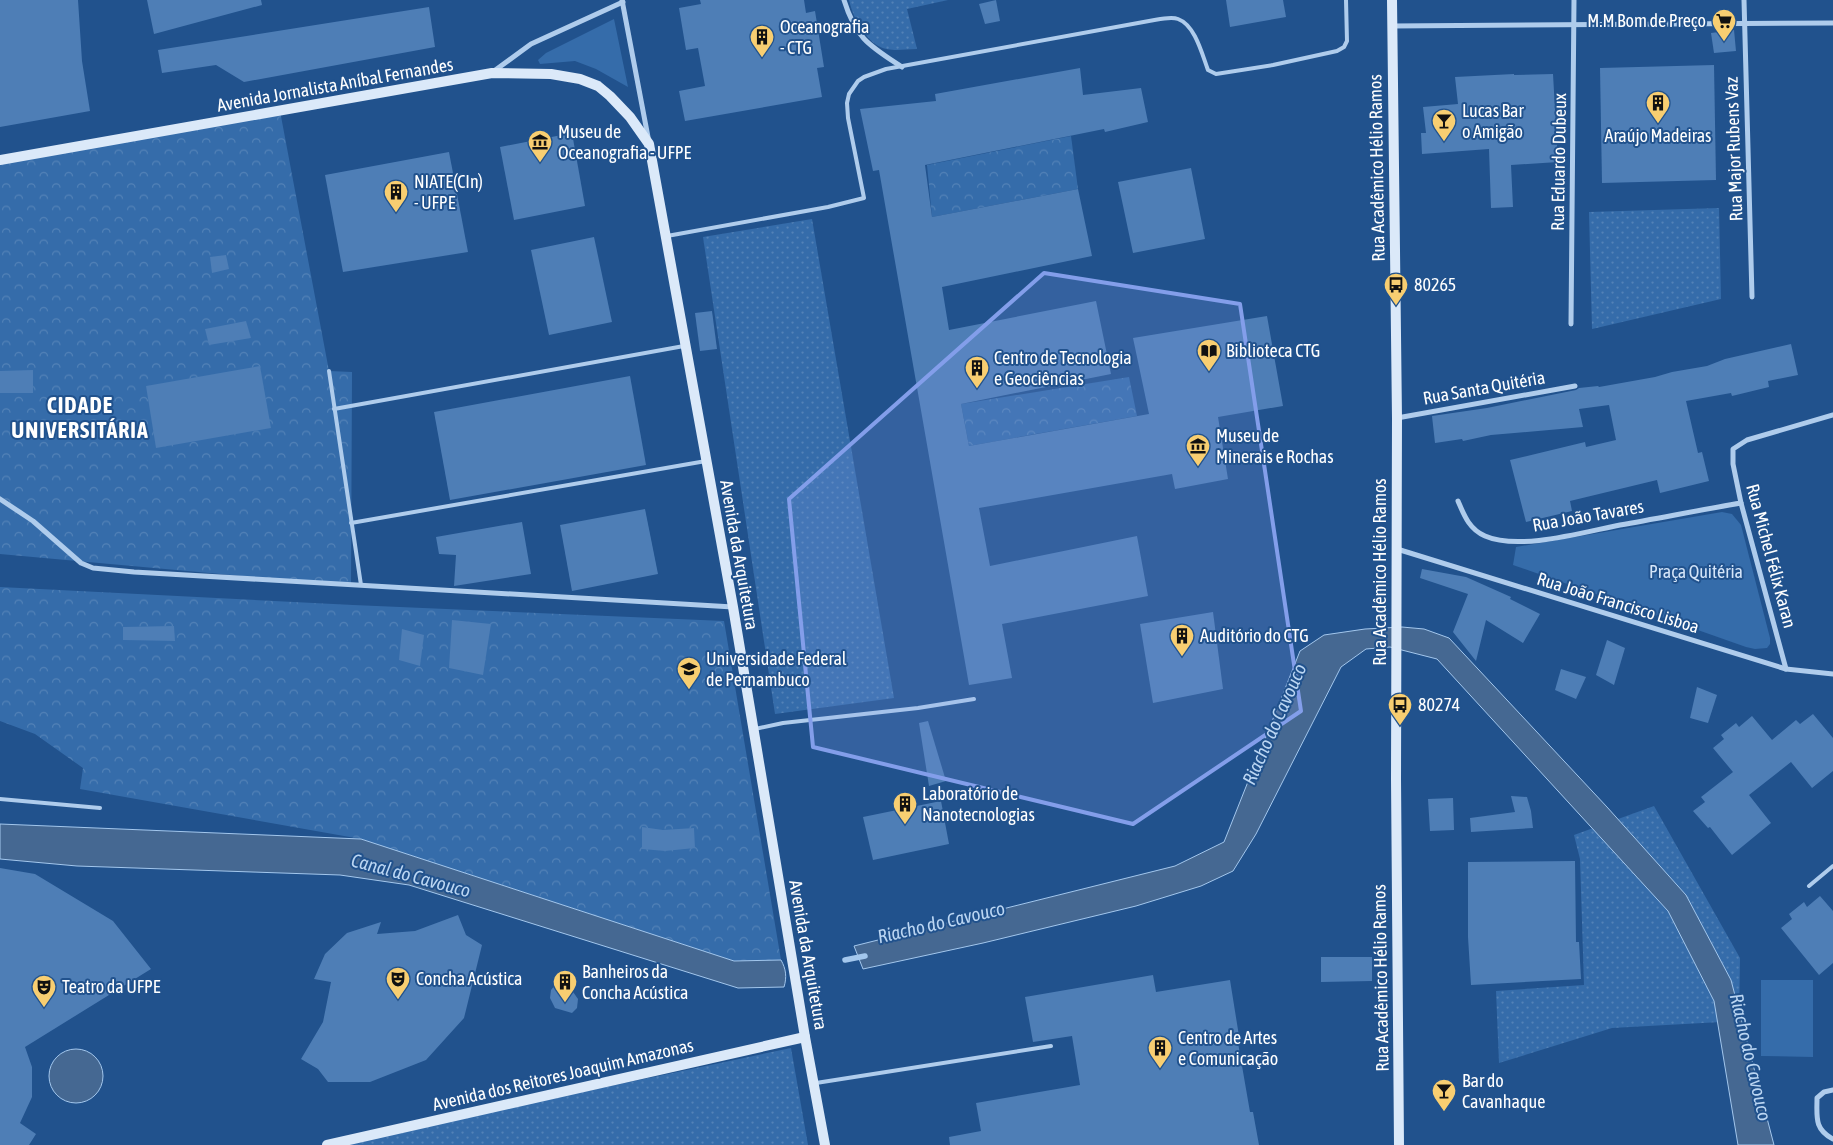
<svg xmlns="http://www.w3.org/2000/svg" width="1833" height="1145" viewBox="0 0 1833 1145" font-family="'Asap Condensed',sans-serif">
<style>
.grass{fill:url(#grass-dots)}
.forest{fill:url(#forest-crowns)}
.park{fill:#356caa}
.water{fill:#456892;stroke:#a3c7ed}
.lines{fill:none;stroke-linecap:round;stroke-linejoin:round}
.stream{stroke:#a3c7ed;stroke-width:5.5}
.building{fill:#4e7eb6}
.lane{stroke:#afccec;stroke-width:4}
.street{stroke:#afccec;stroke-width:5}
.secondary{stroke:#dbe9f9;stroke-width:10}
.marked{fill:#839eea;fill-opacity:0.2;stroke:#839eea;stroke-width:4;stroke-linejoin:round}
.labels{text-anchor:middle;stroke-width:4;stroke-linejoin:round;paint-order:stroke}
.poi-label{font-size:18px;fill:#fff;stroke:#21528d;text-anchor:start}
.street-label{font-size:18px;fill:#fff;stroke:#21528d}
.park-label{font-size:18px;fill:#d4e5f9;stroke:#21528d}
.water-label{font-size:19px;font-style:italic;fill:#bbd6f3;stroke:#21528d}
.district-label{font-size:22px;font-weight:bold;letter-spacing:1px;fill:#fff;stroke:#21528d}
</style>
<defs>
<pattern id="grass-dots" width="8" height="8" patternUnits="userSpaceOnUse" patternTransform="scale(1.25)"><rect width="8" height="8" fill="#356caa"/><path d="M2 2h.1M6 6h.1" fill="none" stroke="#5382b7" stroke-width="1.8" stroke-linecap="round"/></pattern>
<pattern id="forest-crowns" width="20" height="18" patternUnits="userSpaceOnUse" patternTransform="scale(1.25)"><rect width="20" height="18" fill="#356caa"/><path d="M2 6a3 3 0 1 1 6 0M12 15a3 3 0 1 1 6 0" fill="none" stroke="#5382b7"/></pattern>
</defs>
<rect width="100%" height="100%" fill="#21528d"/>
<!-- grass -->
<g class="grass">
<path d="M849,0H948L907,9L917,49C893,50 879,54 864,32C856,22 852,12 849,0Z"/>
<polygon points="1719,208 1721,299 1592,329 1589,212"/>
<polygon points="812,219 894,698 775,714 703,237"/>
<polygon points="1654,806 1740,958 1739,1021 1612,1028 1499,1063 1496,991 1584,985 1580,859 1574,835"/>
<polygon points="791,1048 808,1145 329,1145"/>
</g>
<!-- forest -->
<g class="forest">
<polygon points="280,111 329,371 352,372 351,586 0,554 0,163"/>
<polygon points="1071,136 1078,189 932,217 927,165"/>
<polygon points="1129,377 1137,416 969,446 961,404"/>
<polygon points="0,587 353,605 724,621 781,960 734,961 361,839 80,789 83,768 35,734 0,721"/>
</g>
<!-- park -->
<g class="park">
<polygon points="614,19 628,87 596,69 575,61 540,64 538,60 546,53"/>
<polygon points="1722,512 1732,514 1741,525 1770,638 1770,644 1767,648 1755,649 1746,647 1513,565 1516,547"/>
<polygon points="1761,980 1813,980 1813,1057 1761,1056"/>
</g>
<!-- water -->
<g class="water">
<polygon points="1402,627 1424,629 1449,638 1607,807 1686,895 1731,980 1774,1145 1738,1145 1714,1001 1668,911 1437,659 1390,647 1366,649 1341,667 1256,834 1233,871 1201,886 1136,906 983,943 863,969 854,946 1175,866 1224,842 1300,651 1324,635 1365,629"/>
<path d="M0,824L361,839L734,961L781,960C786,969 787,977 784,987L738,988L409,885L340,875L77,866L0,859Z"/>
<circle cx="76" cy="1076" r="27"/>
</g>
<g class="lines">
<!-- stream -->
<polyline class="stream" points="845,960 865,956"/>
</g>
<!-- building -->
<g class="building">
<polygon points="0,0 78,0 82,61 90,111 0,127"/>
<polygon points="147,0 261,0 262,5 154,34"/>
<polygon points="700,0 804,0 806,13 815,11 824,67 817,68 822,97 685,121 679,91 705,86 698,48 686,50 679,8 701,4"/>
<polygon points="996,0 1000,21 985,24 979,4"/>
<polygon points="1226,0 1283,0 1286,17 1230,27"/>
<polygon points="429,7 435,47 244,82 216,65 162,73 158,50"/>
<polygon points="1734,30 1736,51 1714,53 1711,33"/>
<polygon points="1714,65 1716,180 1602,183 1600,68"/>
<polygon points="1080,68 1083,95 1141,88 1148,122 1105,132 1104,129 925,165 932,217 1078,189 1092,256 942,287 949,330 1096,301 1111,374 961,404 969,446 1149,414 1133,338 1267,316 1283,406 1218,417 1228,479 1175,489 1172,474 979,508 990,566 1137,536 1148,596 1002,624 1012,678 969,685 879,170 873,171 860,109 936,101 935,94"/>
<polygon points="1514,74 1514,75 1553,74 1558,162 1511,165 1513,207 1491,208 1489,149 1422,154 1421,133 1426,133 1423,107 1458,104 1455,77"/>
<polygon points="572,133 585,206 514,220 500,147"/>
<polygon points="449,152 468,252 343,272 325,175"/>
<polygon points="1191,168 1205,239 1133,253 1118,182"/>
<polygon points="594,237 612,322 549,335 531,250"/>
<polygon points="226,255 229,269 212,273 210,257"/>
<polygon points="712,311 717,349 700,351 695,313"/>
<polygon points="246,321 251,338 209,345 205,329"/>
<polygon points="1791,344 1798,375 1768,381 1769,387 1732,396 1731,393 1686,401 1698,453 1702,452 1709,481 1660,493 1657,480 1570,501 1572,511 1526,522 1510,460 1585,442 1586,447 1616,440 1609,405 1579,409 1583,427 1491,435 1463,441 1462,439 1435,443 1432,416 1487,408 1576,390 1579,388 1598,386 1599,387 1655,377 1672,372 1707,366 1725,359"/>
<polygon points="260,366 271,428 156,448 146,386"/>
<polygon points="33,370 33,393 0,393 0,371"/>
<polygon points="630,376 646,465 450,500 434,412"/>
<polygon points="645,509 658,574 572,591 560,525"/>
<polygon points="522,522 531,574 454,586 456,555 439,554 436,537"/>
<polygon points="1422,569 1466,577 1511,597 1510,599 1540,614 1523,643 1486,620 1476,661 1453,632 1468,594 1420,578"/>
<polygon points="1213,612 1223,689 1153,703 1140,624"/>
<polygon points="452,620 491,624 483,675 449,668"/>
<polygon points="174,626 175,641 123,640 123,627"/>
<polygon points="402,629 424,635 420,666 399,660"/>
<polygon points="1607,640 1625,648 1614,685 1596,675"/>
<polygon points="1561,669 1586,677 1576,699 1555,690"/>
<polygon points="1697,687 1717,695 1708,723 1690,718"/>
<polygon points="1813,714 1833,738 1833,771 1812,788 1791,762 1749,795 1771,823 1732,855 1710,827 1708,828 1693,811 1705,802 1701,797 1733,772 1713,748 1724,739 1721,735 1736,723 1739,727 1752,716 1772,740 1796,720 1800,724"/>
<polygon points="928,721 946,781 929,786 919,723"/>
<polygon points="1511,796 1527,797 1531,811 1533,828 1471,832 1470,818 1515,812"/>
<polygon points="1453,798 1454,830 1430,831 1428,799"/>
<polygon points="941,801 949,844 873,860 863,817"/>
<polygon points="642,827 663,830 694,828 695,848 665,851 642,849"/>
<polygon points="1575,861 1576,942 1579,942 1581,979 1471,985 1468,937 1468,862"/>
<polygon points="0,868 35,874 113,921 151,969 25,1047 32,1067 32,1097 20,1123 36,1134 29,1145 0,1145"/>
<polygon points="1820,896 1833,911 1833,963 1819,975 1781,928 1792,919 1789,914 1804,902 1807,907"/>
<polygon points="458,915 466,935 482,945 464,1018 426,1060 370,1082 328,1082 318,1069 301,1059 323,1022 331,982 314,979 325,954 347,933 381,922 377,934 415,931"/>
<polygon points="1321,957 1372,957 1372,981 1321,982"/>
<polygon points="1153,975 1156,992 1230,980 1239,1036 1237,1037 1250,1112 1253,1112 1259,1145 950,1145 949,1137 981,1131 976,1103 1080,1085 1072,1036 1033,1042 1025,997"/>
<polygon points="566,982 578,999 577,1008 572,1013 555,1008 550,998 551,990 557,983"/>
</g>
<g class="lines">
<!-- lane -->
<g class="lane">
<path d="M667,236L828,207L864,198L848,118L847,103L849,94L858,81L864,77L886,69L1149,21C1157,20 1170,16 1178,19C1195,25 1202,54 1208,70L1216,74L1273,65L1337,51L1344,47L1347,41L1346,0"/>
<polyline points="329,371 361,585"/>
<polyline points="334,409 684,346"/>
<polyline points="351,523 706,461"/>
<polyline points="755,729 783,723 918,708 974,699"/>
<polyline points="0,799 100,808"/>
<polyline points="1809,886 1833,866"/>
<polyline points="816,1083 1051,1046"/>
</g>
<!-- street -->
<g class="street">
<polyline points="622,0 648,137"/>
<path d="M844,0C856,39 870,46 902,67"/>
<polyline points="1744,0 1752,297"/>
<polyline points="1392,26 1833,23"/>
<polyline points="494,71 531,44 623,2"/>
<polyline points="1571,324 1574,0"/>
<polyline points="1397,418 1575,386"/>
<polyline points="0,499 33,521 81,563 93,568 134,572 733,607"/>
<path d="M1458,501C1464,515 1469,529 1485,536C1519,551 1584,532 1620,525C1660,518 1700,510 1741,503"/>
<polyline points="1397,549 1786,669 1833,674"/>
<polyline points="1786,669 1741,503 1733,464 1733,449 1747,440 1833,415"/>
<path d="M1833,1090L1824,1092L1817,1098C1817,1117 1814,1129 1833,1139"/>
</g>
<!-- secondary -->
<g class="secondary">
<polyline points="1392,0 1397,418 1396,779 1399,1145"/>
<polyline points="0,160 492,73 551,74 580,79 598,86 610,96 630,117 649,144 733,607 805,1037 825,1145"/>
<polyline points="327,1145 805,1037"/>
</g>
</g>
<!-- marked area -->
<path class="marked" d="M1044,273L1240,304L1301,711L1133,824L813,747L789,499Z"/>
<!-- icons -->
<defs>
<symbol id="supermarket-pin" viewBox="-11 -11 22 30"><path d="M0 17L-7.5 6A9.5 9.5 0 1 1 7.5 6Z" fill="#f8ce71" stroke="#21528d"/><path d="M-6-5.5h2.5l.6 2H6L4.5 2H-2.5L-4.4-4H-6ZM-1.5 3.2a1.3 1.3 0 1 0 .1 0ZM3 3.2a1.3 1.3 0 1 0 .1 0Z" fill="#111"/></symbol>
<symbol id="building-pin" viewBox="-11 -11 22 30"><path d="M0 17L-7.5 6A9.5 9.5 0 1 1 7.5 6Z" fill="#f8ce71" stroke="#21528d"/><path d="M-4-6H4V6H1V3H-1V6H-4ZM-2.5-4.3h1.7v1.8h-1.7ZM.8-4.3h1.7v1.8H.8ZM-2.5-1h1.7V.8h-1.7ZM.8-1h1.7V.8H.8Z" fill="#111"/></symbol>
<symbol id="bar-pin" viewBox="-11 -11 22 30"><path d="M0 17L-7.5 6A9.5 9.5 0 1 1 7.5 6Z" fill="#f8ce71" stroke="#21528d"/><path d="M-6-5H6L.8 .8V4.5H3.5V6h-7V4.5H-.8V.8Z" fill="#111"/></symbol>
<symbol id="museum-pin" viewBox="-11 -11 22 30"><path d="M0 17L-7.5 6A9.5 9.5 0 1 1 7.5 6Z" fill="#f8ce71" stroke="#21528d"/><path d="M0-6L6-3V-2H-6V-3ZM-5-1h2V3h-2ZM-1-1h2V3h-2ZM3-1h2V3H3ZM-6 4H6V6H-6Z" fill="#111"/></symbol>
<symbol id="bus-pin" viewBox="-11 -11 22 30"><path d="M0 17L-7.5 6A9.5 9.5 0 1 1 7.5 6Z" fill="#f8ce71" stroke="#21528d"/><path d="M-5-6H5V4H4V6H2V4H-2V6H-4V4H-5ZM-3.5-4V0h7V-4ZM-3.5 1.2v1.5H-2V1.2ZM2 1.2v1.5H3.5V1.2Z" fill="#111"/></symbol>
<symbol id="library-pin" viewBox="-11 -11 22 30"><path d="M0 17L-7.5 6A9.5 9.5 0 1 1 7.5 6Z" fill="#f8ce71" stroke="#21528d"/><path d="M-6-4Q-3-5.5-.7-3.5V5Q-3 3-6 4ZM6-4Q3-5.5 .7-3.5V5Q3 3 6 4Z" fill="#111"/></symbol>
<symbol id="university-pin" viewBox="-11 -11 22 30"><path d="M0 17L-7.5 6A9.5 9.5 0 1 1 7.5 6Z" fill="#f8ce71" stroke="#21528d"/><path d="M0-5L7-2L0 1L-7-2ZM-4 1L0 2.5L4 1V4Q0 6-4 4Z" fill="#111"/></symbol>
<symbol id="theatre-pin" viewBox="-11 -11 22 30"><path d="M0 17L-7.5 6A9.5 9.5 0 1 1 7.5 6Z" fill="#f8ce71" stroke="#21528d"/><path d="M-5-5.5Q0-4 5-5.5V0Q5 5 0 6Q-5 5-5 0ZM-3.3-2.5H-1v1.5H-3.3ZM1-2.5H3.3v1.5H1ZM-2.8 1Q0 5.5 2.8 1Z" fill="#111"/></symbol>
</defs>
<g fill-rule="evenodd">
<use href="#supermarket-pin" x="1710" y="7" width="28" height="38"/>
<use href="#building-pin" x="748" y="23" width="28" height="38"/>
<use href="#building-pin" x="1644" y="89" width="28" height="38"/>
<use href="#bar-pin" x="1430" y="107" width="28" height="38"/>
<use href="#museum-pin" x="526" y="128" width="28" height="38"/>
<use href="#building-pin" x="382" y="178" width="28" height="38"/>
<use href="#bus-pin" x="1382" y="271" width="28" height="38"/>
<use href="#library-pin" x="1195" y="337" width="28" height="38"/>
<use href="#building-pin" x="963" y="354" width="28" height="38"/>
<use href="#museum-pin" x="1184" y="432" width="28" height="38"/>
<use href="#building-pin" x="1168" y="622" width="28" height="38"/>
<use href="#university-pin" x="675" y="655" width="28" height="38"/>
<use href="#bus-pin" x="1386" y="691" width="28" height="38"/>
<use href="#building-pin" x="891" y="790" width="28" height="38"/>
<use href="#theatre-pin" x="384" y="965" width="28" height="38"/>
<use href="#building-pin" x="551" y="968" width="28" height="38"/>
<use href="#theatre-pin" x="30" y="973" width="28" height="38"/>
<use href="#building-pin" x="1146" y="1034" width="28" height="38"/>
<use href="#bar-pin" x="1430" y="1077" width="28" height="38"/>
</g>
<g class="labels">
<!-- poi labels -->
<g class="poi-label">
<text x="1706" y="27" text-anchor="end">M.M Bom de Preço</text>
<text x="780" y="33">Oceanografia<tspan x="780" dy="21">- CTG</tspan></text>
<text x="1462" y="117">Lucas Bar<tspan x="1462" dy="21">o Amigão</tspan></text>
<text x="558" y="138">Museu de<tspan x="558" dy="21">Oceanografia - UFPE</tspan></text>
<text x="1658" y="142" text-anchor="middle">Araújo Madeiras</text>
<text x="414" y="188">NIATE(CIn)<tspan x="414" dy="21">- UFPE</tspan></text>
<text x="1414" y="291">80265</text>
<text x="1226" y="357">Biblioteca CTG</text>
<text x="994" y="364">Centro de Tecnologia<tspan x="994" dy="21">e Geociências</tspan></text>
<text x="1216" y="442">Museu de<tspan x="1216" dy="21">Minerais e Rochas</tspan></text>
<text x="1200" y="642">Auditório do CTG</text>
<text x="706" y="665">Universidade Federal<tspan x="706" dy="21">de Pernambuco</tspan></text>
<text x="1418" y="711">80274</text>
<text x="922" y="800">Laboratório de<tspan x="922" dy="21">Nanotecnologias</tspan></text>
<text x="582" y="978">Banheiros da<tspan x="582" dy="21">Concha Acústica</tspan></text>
<text x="416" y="985">Concha Acústica</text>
<text x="62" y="993">Teatro da UFPE</text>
<text x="1178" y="1044">Centro de Artes<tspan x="1178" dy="21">e Comunicação</tspan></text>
<text x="1462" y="1087">Bar do<tspan x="1462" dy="21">Cavanhaque</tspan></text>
</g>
<!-- street labels -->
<g class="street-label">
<text transform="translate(335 85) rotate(-10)" y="6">Avenida Jornalista Aníbal Fernandes</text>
<text transform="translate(1734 149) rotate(-92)" y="6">Rua Major Rubens Vaz</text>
<text transform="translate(1559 162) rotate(-89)" y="6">Rua Eduardo Dubeux</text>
<text transform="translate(1377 168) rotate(-91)" y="6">Rua Acadêmico Hélio Ramos</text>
<text transform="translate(1484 388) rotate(-10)" y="6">Rua Santa Quitéria</text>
<text transform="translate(1588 516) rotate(-10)" y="6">Rua João Tavares</text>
<text transform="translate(739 555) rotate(80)" y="6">Avenida da Arquitetura</text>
<text transform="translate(1771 556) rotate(75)" y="6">Rua Michel Félix Karan</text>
<text transform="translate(1380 572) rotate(-90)" y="6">Rua Acadêmico Hélio Ramos</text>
<text transform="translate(1618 603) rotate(17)" y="6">Rua João Francisco Lisboa</text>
<text transform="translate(808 955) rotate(80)" y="6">Avenida da Arquitetura</text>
<text transform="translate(1381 978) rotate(-91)" y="6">Rua Acadêmico Hélio Ramos</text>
<text transform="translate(563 1075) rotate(-13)" y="6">Avenida dos Reitores Joaquim Amazonas</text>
</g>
<!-- park labels -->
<g class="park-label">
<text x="1696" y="578">Praça Quitéria</text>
</g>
<!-- water labels -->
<g class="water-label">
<text transform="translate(1274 724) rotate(-66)" y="7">Riacho do Cavouco</text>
<text transform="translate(411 875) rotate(15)" y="7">Canal do Cavouco</text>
<text transform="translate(941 922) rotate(-13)" y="7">Riacho do Cavouco</text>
<text transform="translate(1751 1057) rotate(77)" y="7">Riacho do Cavouco</text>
</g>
<!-- district labels -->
<g class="district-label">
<text x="80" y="413">CIDADE<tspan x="80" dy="25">UNIVERSITÁRIA</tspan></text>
</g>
</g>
</svg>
